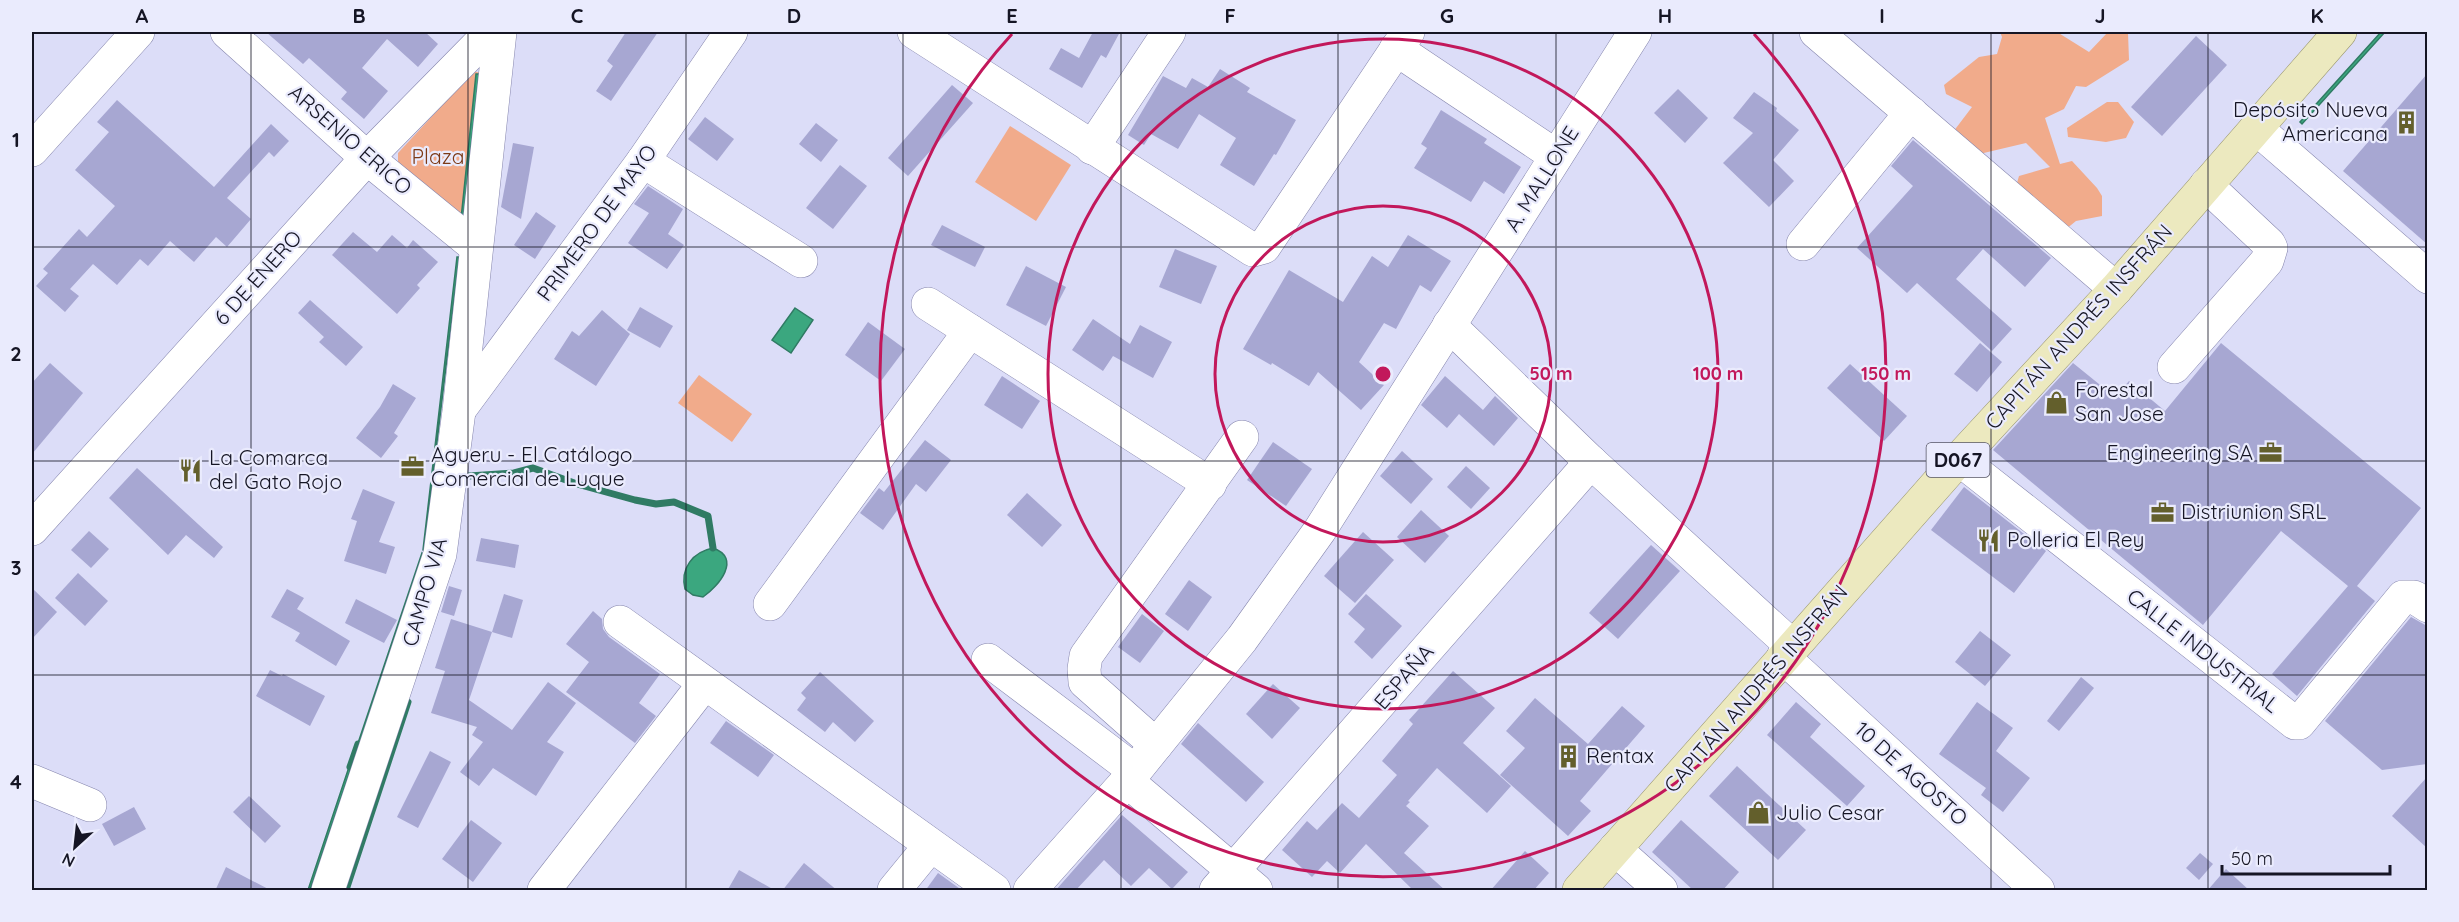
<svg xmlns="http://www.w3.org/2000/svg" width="2459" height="922" viewBox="0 0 2459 922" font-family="Quicksand,sans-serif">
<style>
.green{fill:#f1ab8b}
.water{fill:#3ba77f;stroke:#307b64;stroke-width:1.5}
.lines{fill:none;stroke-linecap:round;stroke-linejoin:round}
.stream{stroke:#307b64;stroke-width:7}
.building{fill:#a7a7d2}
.minor-casing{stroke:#8585ad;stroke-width:34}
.major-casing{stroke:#99966d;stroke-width:34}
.minor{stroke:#fff;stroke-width:33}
.major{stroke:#ece9bf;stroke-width:33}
.grid{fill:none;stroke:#151524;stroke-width:1.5;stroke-opacity:0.55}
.ring{fill:none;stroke:#c2185b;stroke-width:3}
.labels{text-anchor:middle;stroke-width:4.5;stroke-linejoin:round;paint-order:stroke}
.shield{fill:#eaebfd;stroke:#555565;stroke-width:1.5}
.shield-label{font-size:20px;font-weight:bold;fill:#151524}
.poi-label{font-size:21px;fill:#151524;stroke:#eaebfd;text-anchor:start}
.street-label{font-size:21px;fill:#151524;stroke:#eaebfd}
.park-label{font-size:21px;fill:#7c3916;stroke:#eaebfd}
.centre{fill:#c2185b;stroke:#eaebfd;stroke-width:3}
.ring-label{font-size:18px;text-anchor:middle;font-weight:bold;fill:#c2185b;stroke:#eaebfd;stroke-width:4.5;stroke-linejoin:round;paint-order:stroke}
.neatline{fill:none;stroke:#151524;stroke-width:2}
.grid-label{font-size:20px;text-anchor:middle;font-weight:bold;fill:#151524}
</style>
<rect width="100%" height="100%" fill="#dcddf8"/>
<!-- green -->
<g class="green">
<polygon points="2000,32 2057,32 2089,52 2108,32 2128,33 2129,60 2086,87 2076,86 2064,109 2045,118 2060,164 2072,161 2097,188 2102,196 2102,216 2076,221 2055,238 2014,193 2019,176 2050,167 2026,143 1971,156 1950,136 1972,107 1946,94 1944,85 1979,57 1997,54 2002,37"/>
<polygon points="474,71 480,73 465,217 398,164 398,153"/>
<polygon points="2107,102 2118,102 2134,122 2126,138 2106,142 2068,137 2067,128"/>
<polygon points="1010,126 1071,165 1036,221 975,182"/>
<polygon points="699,375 752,414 732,442 678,403"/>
</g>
<!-- water -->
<g class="water">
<polygon points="2381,32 2385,32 2302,124 2300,122"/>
<polygon points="476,74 479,74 463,220 461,219"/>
<polygon points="457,257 459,257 424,551 423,550"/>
<polygon points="795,308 813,320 791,353 772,340"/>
<path d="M713,548C742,558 719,586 703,597L693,595L685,589C680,568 693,552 713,548Z"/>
<polygon points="422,553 423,554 357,752 355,752"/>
<polygon points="352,758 354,759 310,890 308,890"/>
</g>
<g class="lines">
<!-- stream -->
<g class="stream">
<polyline points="464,480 469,476 514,473 533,468 577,484 635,500 656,504 674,502 708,516 713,548"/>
<polyline points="350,767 358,744"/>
<polyline points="346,890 408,702"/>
</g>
</g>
<!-- building -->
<g class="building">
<polygon points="266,32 425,32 438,44 418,67 387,39 362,68 388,91 364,119 341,99 347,92 309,58 303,64"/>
<polygon points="626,32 658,32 611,101 596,91 613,66 607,61"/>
<polygon points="1093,32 1120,32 1106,58 1101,55 1082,88 1049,69 1061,48 1079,58"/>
<polygon points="2196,36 2227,65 2162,136 2131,107"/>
<polygon points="1220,69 1250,88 1247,92 1296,120 1276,155 1274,154 1254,186 1220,165 1236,138 1199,114 1178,149 1151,134 1144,145 1128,135 1163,76 1186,88 1192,78 1208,87"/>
<polygon points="2427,74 2427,244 2343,171"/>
<polygon points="952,85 973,103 908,176 888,158"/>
<polygon points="1678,89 1708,118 1685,143 1654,113"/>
<polygon points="1754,92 1777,108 1776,111 1799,130 1773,160 1794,181 1769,207 1723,163 1753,133 1733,118"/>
<polygon points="117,100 214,187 271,124 289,141 274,157 269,152 227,198 251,219 227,247 216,237 194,262 170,241 148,266 140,259 117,285 93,264 70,289 79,296 65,312 36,286 48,273 43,269 79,229 87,237 115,206 75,170 109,132 97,122"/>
<polygon points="1441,110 1487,139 1484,143 1521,167 1504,194 1484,181 1471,202 1414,168 1427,148 1421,144"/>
<polygon points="705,117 734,139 717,161 688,139"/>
<polygon points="816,123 838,140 821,162 799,144"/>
<polygon points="1913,140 2051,258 2025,287 1983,249 1956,279 2012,329 1992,351 1917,283 1907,293 1857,248 1913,186 1891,166"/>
<polygon points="513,143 534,147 521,219 501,207"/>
<polygon points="840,165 867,186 833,229 806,208"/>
<polygon points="648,186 683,209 668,234 684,245 667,269 628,243 649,213 634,204"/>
<polygon points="536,212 556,226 535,259 514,245"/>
<polygon points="942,225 985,247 975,267 931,245"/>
<polygon points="353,232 377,252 392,235 407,248 413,240 438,262 417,285 420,288 397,314 332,255"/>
<polygon points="1408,235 1451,261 1431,292 1420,285 1396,329 1384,323 1359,362 1384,385 1361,410 1318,372 1309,386 1272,363 1271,365 1243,349 1289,270 1343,302 1372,256 1388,267"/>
<polygon points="1175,249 1217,266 1201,304 1159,287"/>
<polygon points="1026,266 1066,287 1046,326 1006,305"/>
<polygon points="310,300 363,347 346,366 319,342 324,337 298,313"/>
<polygon points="640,307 673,326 660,348 627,330"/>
<polygon points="602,310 630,334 596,386 554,359 572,331 579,336"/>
<polygon points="1093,319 1130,344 1140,325 1172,342 1153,378 1113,356 1103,371 1072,350"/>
<polygon points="868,322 905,349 881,381 845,355"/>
<polygon points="1980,343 2002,362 1977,392 1954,374"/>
<polygon points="2221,343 2421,508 2357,586 2375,601 2297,696 2272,674 2348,586 2281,531 2203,625 1993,450 2073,363 2115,397 2129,381 2165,411"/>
<polygon points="50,363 83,393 32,454 32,383"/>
<polygon points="1850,364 1907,416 1884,441 1827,388"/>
<polygon points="1002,376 1040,401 1022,429 984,405"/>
<polygon points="1445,376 1483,410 1495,396 1518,418 1494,446 1459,414 1447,428 1421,405"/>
<polygon points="393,384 416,398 394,433 398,436 381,458 356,438 380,407"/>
<polygon points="925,440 951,460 926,492 916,484 883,530 860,513 879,488 884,492"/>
<polygon points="1273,442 1312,469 1286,506 1247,480"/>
<polygon points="1402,451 1433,479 1411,504 1380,476"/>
<polygon points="1466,466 1490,488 1471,509 1447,487"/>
<polygon points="137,468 223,547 214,558 186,535 168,555 109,498"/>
<polygon points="1964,487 2046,551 2014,593 1931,530"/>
<polygon points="363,489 395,502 379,542 395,547 386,574 344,561 357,521 351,519"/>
<polygon points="1027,493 1062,525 1042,547 1007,515"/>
<polygon points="1421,510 1449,536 1425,563 1397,537"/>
<polygon points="89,531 109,549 91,568 71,550"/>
<polygon points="1363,532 1394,560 1355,603 1324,576"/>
<polygon points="481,538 519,545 515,568 476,561"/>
<polygon points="1651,545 1680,571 1618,639 1589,613"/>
<polygon points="78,573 108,601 85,626 55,598"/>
<polygon points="1189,580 1212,597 1188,631 1165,614"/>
<polygon points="449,586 462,590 454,616 441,612"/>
<polygon points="32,588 57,612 32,639"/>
<polygon points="287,589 304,598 297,609 350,641 336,666 295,641 300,633 271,617"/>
<polygon points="504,594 523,600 512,638 492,632"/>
<polygon points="1366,594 1402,626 1372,659 1354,642 1365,629 1348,614"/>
<polygon points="356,599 397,620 384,643 345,623"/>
<polygon points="593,611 602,619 603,629 609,637 660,674 639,703 656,716 635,743 566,692 589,662 566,644"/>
<polygon points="1142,614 1164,631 1140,663 1118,647"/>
<polygon points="2411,617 2427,626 2427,764 2382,770 2325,721"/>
<polygon points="451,619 492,632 469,700 512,730 548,682 576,703 547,742 564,752 536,796 493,768 479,786 460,772 483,742 472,735 477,727 431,713 445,671 435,668"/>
<polygon points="1980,631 2011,655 1985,686 1955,662"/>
<polygon points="270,670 282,676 283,674 325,696 310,726 256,696"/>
<polygon points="1453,671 1495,708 1463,743 1511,786 1487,813 1437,768 1408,801 1410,802 1406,806 1429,826 1404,853 1446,891 1414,891 1366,844 1340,873 1327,861 1312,877 1282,850 1307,821 1317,830 1342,803 1359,818 1397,775 1382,761 1413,724 1409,720"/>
<polygon points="820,672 874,721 855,742 833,722 825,732 797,710 806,698 801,693"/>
<polygon points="2081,677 2094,688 2059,731 2047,721"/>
<polygon points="1273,684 1300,708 1272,739 1246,714"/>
<polygon points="1535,698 1588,744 1622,706 1645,726 1580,801 1591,811 1568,836 1500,775 1525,748 1506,731"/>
<polygon points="1796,702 1821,724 1810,737 1865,786 1847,806 1767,735"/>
<polygon points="1977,702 2013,728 1996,751 2030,778 2003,812 1981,795 1986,788 1939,754"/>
<polygon points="726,721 774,755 758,777 710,743"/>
<polygon points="1198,723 1264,782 1246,802 1181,744"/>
<polygon points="430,751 451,762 418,828 397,817"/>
<polygon points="1737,766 1806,830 1778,860 1709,796"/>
<polygon points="2427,777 2427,848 2392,816"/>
<polygon points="249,796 281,826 265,843 233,812"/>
<polygon points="134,807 146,829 114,846 102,824"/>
<polygon points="1122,815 1188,872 1172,889 1149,868 1131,886 1104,860 1075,891 1055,891"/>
<polygon points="471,820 502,843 473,882 442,859"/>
<polygon points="1681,820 1739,872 1722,891 1694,891 1652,852"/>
<polygon points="1525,851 1549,873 1533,891 1490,891"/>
<polygon points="2200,853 2213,864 2199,880 2186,868"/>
<polygon points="804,863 838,891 782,891"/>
<polygon points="226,867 272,891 215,891"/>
<polygon points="2226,869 2250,891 2207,891"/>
<polygon points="739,870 776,891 727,891"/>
<polygon points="938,873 963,891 925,891"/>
</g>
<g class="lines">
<defs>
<g id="minor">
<polyline points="227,32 367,158 476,247"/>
<polyline points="914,32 1253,250 1264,247 1408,32"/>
<polyline points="1816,32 2116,289"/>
<polyline points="1396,49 1556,156"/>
<polyline points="2256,128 2428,277"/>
<polyline points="1092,148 1169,32"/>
<polyline points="32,150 138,32"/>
<polyline points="643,161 801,261"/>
<polyline points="1803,244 1911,113"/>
<polyline points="928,304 1210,484"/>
<polyline points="1449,325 1591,462 1792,646"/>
<polyline points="2174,367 2267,261 2271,248 2269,244 2206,185"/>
<polyline points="460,409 643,161 731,32"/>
<polyline points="1959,459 2295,723 2299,723 2403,597 2414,597 2428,606"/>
<polyline points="32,529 367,158 491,32"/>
<polyline points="770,604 970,331"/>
<polyline points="620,622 994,890"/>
<polyline points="1783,657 2038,890"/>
<polyline points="988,660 1135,771"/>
<polyline points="1156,745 1085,682 1084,669 1086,656 1242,437"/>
<polyline points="32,781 90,805"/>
<polyline points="1127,781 1256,890"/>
<polyline points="1615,849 1661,890"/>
<polyline points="328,890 440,554 459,411 500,32"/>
<polyline points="544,890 704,684"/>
<polyline points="894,890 930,846"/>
<polyline points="1030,890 1127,781 1242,639 1320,530 1635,32"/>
<polyline points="1216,890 1591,462"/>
</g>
<polyline id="major" points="1579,890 1959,459 2116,289 2340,32"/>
</defs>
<!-- minor casing -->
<use href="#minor" class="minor-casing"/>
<!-- major casing -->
<use href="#major" class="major-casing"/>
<!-- minor -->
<use href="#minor" class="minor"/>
<!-- major -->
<use href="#major" class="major"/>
</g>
<!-- grid -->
<path class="grid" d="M251,32V890M468,32V890M686,32V890M903,32V890M1121,32V890M1338,32V890M1556,32V890M1773,32V890M1991,32V890M2208,32V890M32,247H2428M32,461H2428M32,675H2428"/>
<!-- distance rings -->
<g class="ring">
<circle cx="1383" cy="374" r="168"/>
<circle cx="1383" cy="374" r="335"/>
<path d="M1754 34A503 503 0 1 1 1012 34"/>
</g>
<!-- icons -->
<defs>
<symbol id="building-bare" viewBox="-9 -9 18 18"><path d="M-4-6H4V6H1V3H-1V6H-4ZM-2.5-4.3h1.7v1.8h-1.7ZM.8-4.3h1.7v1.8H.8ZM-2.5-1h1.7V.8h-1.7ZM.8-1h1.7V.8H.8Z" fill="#635f2c" stroke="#eaebfd" stroke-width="2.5" paint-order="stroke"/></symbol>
<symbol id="shop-bare" viewBox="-9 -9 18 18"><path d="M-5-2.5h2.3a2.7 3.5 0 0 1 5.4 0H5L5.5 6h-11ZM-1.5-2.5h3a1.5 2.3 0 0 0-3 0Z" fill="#635f2c" stroke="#eaebfd" stroke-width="2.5" paint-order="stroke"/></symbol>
<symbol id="office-bare" viewBox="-9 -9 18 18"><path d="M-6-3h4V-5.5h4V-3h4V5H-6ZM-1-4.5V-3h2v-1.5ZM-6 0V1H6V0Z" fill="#635f2c" stroke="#eaebfd" stroke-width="2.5" paint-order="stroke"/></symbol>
<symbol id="restaurant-bare" viewBox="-9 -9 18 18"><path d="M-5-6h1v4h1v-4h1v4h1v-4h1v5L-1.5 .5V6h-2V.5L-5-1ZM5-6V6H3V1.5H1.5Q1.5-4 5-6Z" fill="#635f2c" stroke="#eaebfd" stroke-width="2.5" paint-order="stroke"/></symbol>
</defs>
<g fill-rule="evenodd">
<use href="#building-bare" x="2390" y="106" width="33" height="33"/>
<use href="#shop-bare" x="2040" y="386" width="33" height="33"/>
<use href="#office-bare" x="2254" y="436" width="33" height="33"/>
<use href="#office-bare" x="396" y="450" width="33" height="33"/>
<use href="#restaurant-bare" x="174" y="454" width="33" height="33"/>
<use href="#office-bare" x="2146" y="496" width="33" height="33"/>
<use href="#restaurant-bare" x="1972" y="524" width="33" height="33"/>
<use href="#building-bare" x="1552" y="740" width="33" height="33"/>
<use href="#shop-bare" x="1742" y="796" width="33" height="33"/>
</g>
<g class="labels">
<!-- shield labels -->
<rect class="shield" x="1926.5" y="443" width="63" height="34" rx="4.5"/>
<g class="shield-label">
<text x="1958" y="467">D067</text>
</g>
<!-- poi labels -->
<g class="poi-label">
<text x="2388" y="117" text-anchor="end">Depósito Nueva<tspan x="2388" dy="24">Americana</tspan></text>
<text x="2075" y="397">Forestal<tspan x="2075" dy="24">San Jose</tspan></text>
<text x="2253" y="460" text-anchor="end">Engineering SA</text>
<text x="431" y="462">Agueru - El Catálogo<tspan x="431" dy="24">Comercial de Luque</tspan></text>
<text x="209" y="465">La Comarca<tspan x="209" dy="24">del Gato Rojo</tspan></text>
<text x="2181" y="519">Distriunion SRL</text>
<text x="2007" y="547">Polleria El Rey</text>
<text x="1586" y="763">Rentax</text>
<text x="1776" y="820">Julio Cesar</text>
</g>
<!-- street labels -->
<g class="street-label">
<text transform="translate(350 140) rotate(41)" y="7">ARSENIO ERICO</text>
<text transform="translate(1542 179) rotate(-58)" y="7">A. MALLONE</text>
<text transform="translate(597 223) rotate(-54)" y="7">PRIMERO DE MAYO</text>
<text transform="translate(258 278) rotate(-48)" y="7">6 DE ENERO</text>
<text transform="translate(2079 327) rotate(-48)" y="7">CAPITÁN ANDRÉS INSFRÁN</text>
<text transform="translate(425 592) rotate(-74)" y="7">CAMPO VIA</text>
<text transform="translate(2203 651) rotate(38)" y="7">CALLE INDUSTRIAL</text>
<text transform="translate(1404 677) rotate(-49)" y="7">ESPAÑA</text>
<text transform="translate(1756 689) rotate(-49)" y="7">CAPITÁN ANDRÉS INSFRÁN</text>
<text transform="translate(1911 774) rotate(42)" y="7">10 DE AGOSTO</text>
</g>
<!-- park labels -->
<g class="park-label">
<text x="438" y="164">Plaza</text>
</g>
</g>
<circle cx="1383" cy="374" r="9" class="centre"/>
<g class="ring-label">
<text x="1551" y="380">50 m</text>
<text x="1718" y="380">100 m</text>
<text x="1886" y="380">150 m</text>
</g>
<!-- border -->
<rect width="2459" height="922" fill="none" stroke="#eaebfd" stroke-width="66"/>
<!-- north arrow -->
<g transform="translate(75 847) rotate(207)" stroke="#eaebfd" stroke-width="4.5" paint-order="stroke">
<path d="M0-4.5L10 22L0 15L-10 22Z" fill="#151524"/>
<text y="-9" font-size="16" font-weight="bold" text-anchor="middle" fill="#151524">N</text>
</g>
<!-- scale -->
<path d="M2222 865v9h168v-9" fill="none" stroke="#151524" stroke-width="3"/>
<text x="2231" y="865" font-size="18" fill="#151524" stroke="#eaebfd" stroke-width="4.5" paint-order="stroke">50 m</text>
<rect x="33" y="33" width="2393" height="856" class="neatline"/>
<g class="grid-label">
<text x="142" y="23">A</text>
<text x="359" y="23">B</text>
<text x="577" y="23">C</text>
<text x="794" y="23">D</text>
<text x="1012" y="23">E</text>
<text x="1230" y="23">F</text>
<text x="1447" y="23">G</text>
<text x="1665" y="23">H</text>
<text x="1882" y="23">I</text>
<text x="2100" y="23">J</text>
<text x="2317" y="23">K</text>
<text x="16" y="147">1</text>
<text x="16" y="361">2</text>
<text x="16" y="575">3</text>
<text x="16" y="789">4</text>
</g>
</svg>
